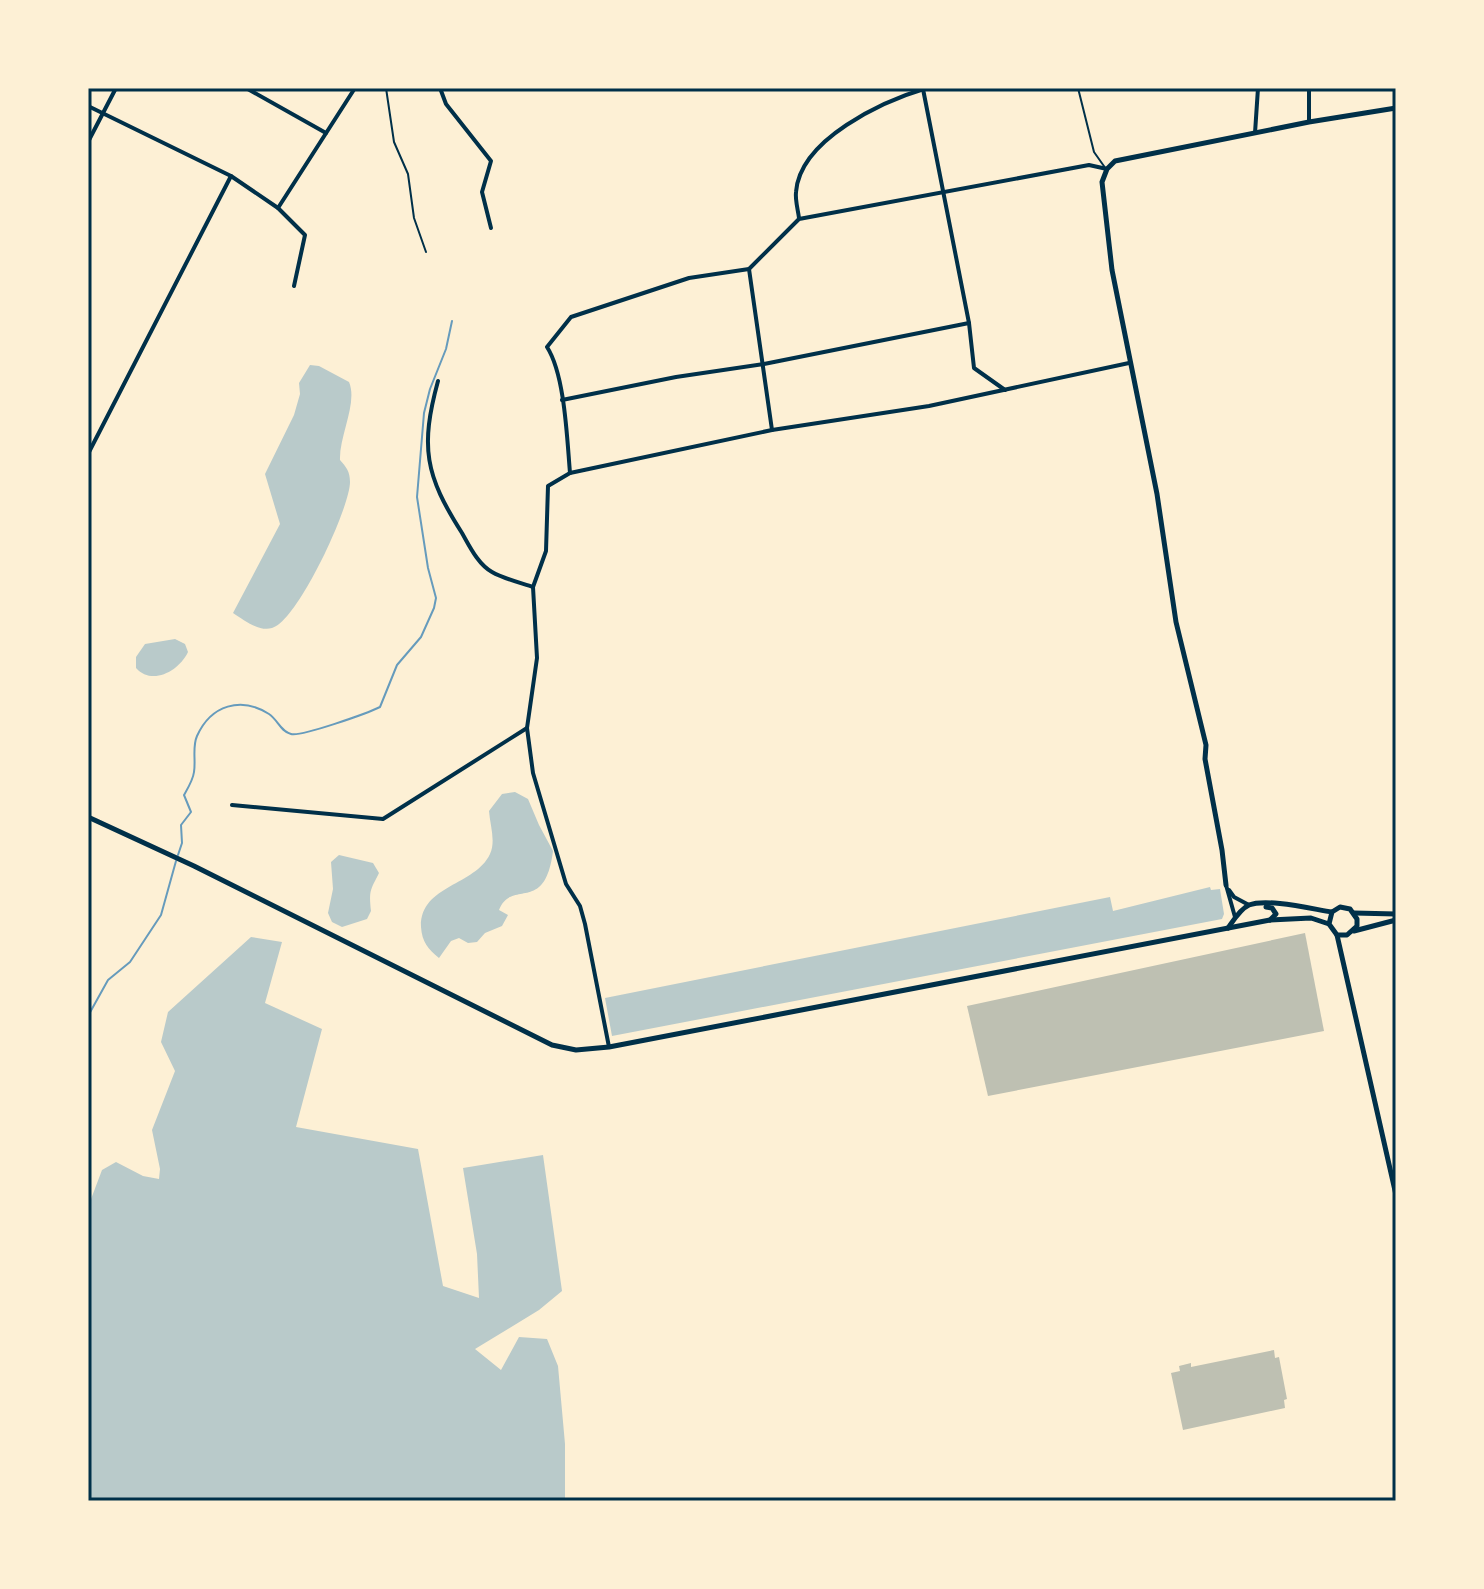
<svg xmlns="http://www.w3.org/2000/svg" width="1484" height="1589" viewBox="0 0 1484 1589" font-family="'DejaVu Sans',sans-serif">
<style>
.green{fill:#b9caca}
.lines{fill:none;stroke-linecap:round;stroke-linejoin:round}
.stream{stroke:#669bbc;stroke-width:2}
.building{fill:#bec0b2}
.service{stroke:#003049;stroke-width:2}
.minor{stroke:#003049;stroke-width:4}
.tertiary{stroke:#003049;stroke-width:5}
.neatline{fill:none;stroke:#003049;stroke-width:3}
</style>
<rect width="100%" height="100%" fill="#fdf0d5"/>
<!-- green -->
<g class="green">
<path d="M310,365L319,366L349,382C358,403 339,436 340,460C346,467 350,471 350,482C350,508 297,622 272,628C259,632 244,620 233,613L280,524L265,474L294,415L300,394L299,383Z"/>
<path d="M175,639L185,644L188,652C179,671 152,686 136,668V657L145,644Z"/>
<path d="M515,792L528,799L539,825L553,851C545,915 512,878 499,910L508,915L502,926L485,933L477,942L468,943L459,938L451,941L439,958C428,949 422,942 421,927C420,885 475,886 490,854C496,841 490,825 489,811L502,794Z"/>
<path d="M339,855L373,863L379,873C370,891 369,890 371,911L367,919L342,927L332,922L328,913L333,889L331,862Z"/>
<polygon points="1210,887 1211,890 1220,889 1224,914 1222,919 612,1036 605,998 1110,897 1113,911"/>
<polygon points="251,937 282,942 265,1003 322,1029 296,1127 418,1149 443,1286 479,1298 477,1254 463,1168 543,1155 562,1291 539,1310 475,1349 501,1370 519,1337 547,1339 558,1366 565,1444 565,1501 88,1501 88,1207 102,1170 116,1162 143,1176 159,1179 160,1169 152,1130 175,1071 161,1042 168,1012"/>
</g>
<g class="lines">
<!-- stream -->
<g class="stream">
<path d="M178,855L182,843L181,825L191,812L184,795C188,788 193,780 194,772C196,760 192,747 197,736C211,705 241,696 269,714C278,720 280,731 291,734C301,737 368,713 380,707L397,665L421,637L434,608L436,598L428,568L417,497L424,413L430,389L446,349L452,321"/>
<polyline points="88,1016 108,980 130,962 161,915 176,861"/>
</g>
</g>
<!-- building -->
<g class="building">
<polygon points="1305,933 1324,1031 988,1096 967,1006"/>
<polygon points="1274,1350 1275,1358 1279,1357 1287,1399 1284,1400 1285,1408 1183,1430 1171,1373 1180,1371 1179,1366 1191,1363 1191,1367"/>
</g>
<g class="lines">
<!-- service -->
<g class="service">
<polyline points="386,88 394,142 408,174 414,218 426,252"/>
<polyline points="1078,88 1094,152 1106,169"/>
</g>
<!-- minor -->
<g class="minor">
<polyline points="246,88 326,133"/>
<polyline points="440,88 446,104 491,161 482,192 491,228"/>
<polyline points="1309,88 1309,122"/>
<polyline points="923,89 969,323 974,368 1005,390"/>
<polyline points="88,106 231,176 278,208 305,235 294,286"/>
<polyline points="1255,133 1258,88"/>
<polyline points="88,142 116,88"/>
<polyline points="278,208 355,88"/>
<path d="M799,218C798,210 795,200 796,192C800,139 883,101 927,88"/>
<polyline points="749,269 772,430"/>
<path d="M438,381C420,447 425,475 462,533C470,547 478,564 492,572C504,579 521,583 533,587"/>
<polyline points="562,400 676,377 764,364 969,323"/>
<polyline points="88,454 231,176"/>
<path d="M570,473C567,439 565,375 547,347L571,317L689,278L749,269L799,219L1089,165L1107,169"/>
<polyline points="232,805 383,819 527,728"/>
<polyline points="1226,885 1235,917"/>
<polyline points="1229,890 1234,897 1249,905"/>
<polyline points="609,1047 585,924 580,906 566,884 533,773 527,728 537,658 533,587 546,551 548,486 570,473 772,430 929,406 1129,363"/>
</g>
<!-- tertiary -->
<g class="tertiary">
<polyline points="88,817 194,866 552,1045 576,1050 609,1047 1270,920 1311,918 1329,924 1337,935 1347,935 1357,926 1357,919 1350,909 1340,907 1332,912 1329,924"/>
<polyline points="1226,885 1222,850 1205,759 1206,745 1176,622 1157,494 1112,270 1102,182 1107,169 1115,161 1309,122 1396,108"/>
<polyline points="1266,907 1272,908 1276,914 1270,920"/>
<polyline points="1354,913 1396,914"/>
<path d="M1228,928C1233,921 1240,909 1249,905C1267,898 1312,909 1332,912"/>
<polyline points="1354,931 1396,920"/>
<polyline points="1337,935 1396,1195"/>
</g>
</g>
<!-- border -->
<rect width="1484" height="1589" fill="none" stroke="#fdf0d5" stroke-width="180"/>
<rect x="90" y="90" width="1304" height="1409" class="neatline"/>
</svg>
